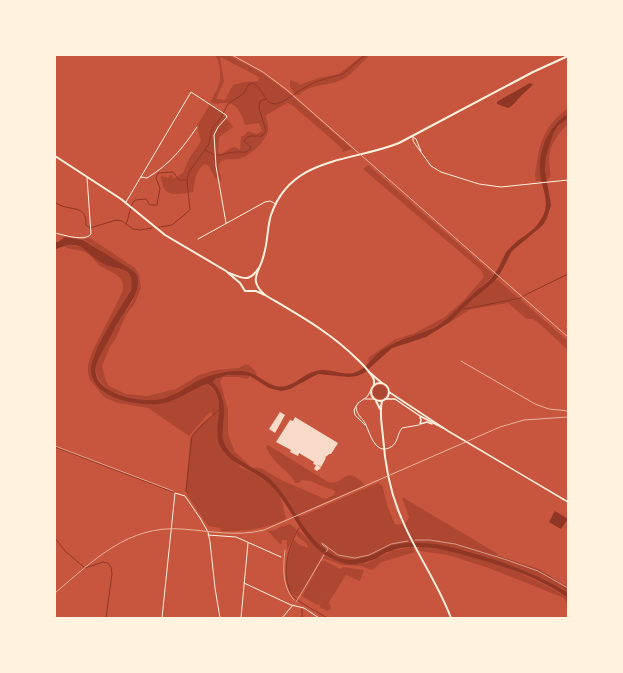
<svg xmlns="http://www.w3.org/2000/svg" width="623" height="673" viewBox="0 0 623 673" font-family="'Golos Text',sans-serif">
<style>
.green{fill:#ae4732;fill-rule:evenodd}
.water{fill:#8f3625}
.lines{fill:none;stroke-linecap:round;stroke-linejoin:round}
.stream{stroke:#8f3625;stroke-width:1}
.building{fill:#f7dbc8}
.path{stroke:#fff3e0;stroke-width:0.5}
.service{stroke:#fff3e0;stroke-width:0.5}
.minor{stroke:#fff3e0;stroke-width:1}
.tertiary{stroke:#fff3e0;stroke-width:1.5}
.primary{stroke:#fff3e0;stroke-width:2}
.rail{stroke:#e9b49f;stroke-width:1}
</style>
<rect width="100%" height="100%" fill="#c8553d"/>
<!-- green -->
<g class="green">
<path d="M214,55H228L262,73L286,91L352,149L342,152L343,150L335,142L292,105L287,103L266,115C266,120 269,125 268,130C267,141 248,158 238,159C230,160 226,158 220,162C216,170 222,174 221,181L215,178L208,165L204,164C194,174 196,179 193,192C185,193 171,197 165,190C162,186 163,181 160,177L162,176L168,178L170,175H172L173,179L183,173L189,159L201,141L197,126L210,104L221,112L233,127L219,137L218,152L220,154C225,154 231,146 234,147C236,147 238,149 240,150L241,136H244L248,131L257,134L262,131L259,123L245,125C242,116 238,102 225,103C219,103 217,105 210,102C217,89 223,82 219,66C218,62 218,58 214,55ZM221,57L257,76L259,78L258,81L245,82L233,85L225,100L218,99L217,97L224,81L220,59Z"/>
<path d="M363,55H370C362,62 351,76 341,80C328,86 310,84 299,95H296L290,87V80L298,83L299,85L319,78L339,74Z"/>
<path d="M568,109V114C549,125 537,159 542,181H536C534,174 536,169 537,162C540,140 548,121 568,109Z"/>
<path d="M568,118V124C557,134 549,146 549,161C549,167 551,172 550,177L547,180C542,156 548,133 568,118Z"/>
<polygon points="368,165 494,275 447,320 423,333 398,340 393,344 379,352 369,363 368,358 394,340 415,333 445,317 464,300 484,277 481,270 363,169"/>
<path d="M90,238L135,268L139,274L141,288L135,303L126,315L116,338L110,347L102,366L106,381L109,386L126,394L147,396L176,389L199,375L216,370L239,368L246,364L249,365L257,373L255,376C233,362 203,378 183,389C177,392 171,397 164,399C150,403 124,398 111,391C98,384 91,369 99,355C101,352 104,349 106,345C112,334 117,323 124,313C127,309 133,303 133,298C135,289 132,278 132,270L116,261L83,239Z"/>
<path d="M70,245C86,245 95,260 109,266C116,269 123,267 129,274C132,279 132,284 131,289L94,356L95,382L133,403L150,404L165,403L204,385L208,384L214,390L217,394L220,409L218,428L225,453L240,466L239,467C255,472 273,484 281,499C283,505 284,511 286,518L284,520C264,529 243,532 221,531L220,528L208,526L186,493V487L190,440C194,430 203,423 210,417H213L211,412L205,417L189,436L148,408L117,403L104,397L90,380L88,374V364L92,352L122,293C123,289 124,285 122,281C118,272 106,271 99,265C94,260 89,253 82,251C76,249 69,250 64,246Z"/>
<path d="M498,280L568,341V350L541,325L533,319H527L508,303L472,309C464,312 458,318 450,322L473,299L495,281Z"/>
<path d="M237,374L250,376L247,379L239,377H223L220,381L228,410V434L235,452L251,467L261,468L279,479L325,499L334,495L335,491C331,488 327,489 322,486C315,483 311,480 302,480L299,483H295C293,477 289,475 285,470C278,465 269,455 266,447L268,445L328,482C347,486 343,463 365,485L299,514L300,517L378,483L382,485L388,508L395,524C401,526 407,523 409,517L402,497L498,554L496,555L539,569L568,587V593C528,570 486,553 441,546C427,544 415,542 401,544C382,546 364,565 344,560C309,550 295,505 271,481C258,466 233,463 224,444C220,435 224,426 224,417C224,409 216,391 213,382L215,379L227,375Z"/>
<circle cx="380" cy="392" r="7"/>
<polygon points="290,524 297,530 287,550 287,540 282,540 281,545 268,531 275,530 280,527"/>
<path d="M299,531L323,554L301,594L297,597C280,589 286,554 294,540L298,544L308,548L307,544L297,536V533Z"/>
<path d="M418,546C469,551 521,570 565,596L568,599V605L564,598L489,568L448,555L420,551Z"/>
<path d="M412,547L415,552L382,562L372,570L361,566L342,565L323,558L325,554C341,565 346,564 364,563L365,564L392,551Z"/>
<polygon points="321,561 325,561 340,569 344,567 364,570 360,581 346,575 329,602 331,609 328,611 319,607 325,595 320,604 317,605 302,596"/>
</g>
<!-- water -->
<g class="water">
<path d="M530,83L533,84C530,88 527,90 523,94C517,99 515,105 508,108L497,104V102L500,100Z"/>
<path d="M568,114V118L558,126L553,134L546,156L545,170L551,205L547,218L543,225L512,251L501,272L495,281L473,299L450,322L426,337L392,348L364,373L357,376L349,377L318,374L290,389L281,391L269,388L250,376L242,375H227L215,379L213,382C221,391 225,403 224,415C224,425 220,436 225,445C234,462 256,467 270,479C281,489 289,503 297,516C305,529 315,542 328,552C344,563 360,561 376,553C381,551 385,548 390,546C399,543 410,542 420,543C438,543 455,548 473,553C506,562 537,575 567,592L568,598C540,578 504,566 471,557C454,552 436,547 418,547C409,547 399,547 391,551C386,552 382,555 377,558C358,566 347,567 329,557C299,540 292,504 268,483C253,469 230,465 220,446C211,427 230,399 208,384L204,385C193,390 176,400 165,403C143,408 89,399 91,368C93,348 120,309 131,290C135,264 117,271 104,264C84,254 82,236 55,250V242H58L65,237L83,240L132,270C134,272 136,274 137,276C142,291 126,309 119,321C114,328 111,337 106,345C100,356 91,367 98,380C108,397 148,404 165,398C180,393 194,381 209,376C221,372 236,369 247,372C261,375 270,390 286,386C296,384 305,373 316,371C329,367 342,376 354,373C364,370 371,360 378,353C382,350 386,347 391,345C405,336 422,335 437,326C450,318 459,306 471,296C479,288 490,282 496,272C501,265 503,255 509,249C518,238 533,233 540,221C552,204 542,190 540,173C538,151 549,125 568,114Z"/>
<polygon points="555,511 568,519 561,529 549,522"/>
</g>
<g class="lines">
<!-- stream -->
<g class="stream">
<path d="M205,150C221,159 219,154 235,152C242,151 248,155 251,147L244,141C249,133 254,137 262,136L266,131L259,108L260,101L266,99"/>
<path d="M55,202C67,213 87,202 86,225L90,228L116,220L122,221L133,229L140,230L152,228"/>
<path d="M126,224C130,216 129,206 135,200L146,199L150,205H157L160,188L156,178L158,173L173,172L179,180H186"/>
<path d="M159,227L172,225L190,210L187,180L189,172L209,144L212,128L220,119L228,104L244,93L249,84L253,83C261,88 263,96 270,103L276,104L284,101L299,91L315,82L343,74L365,55"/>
<polyline points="464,309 521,298 527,294 568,274"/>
<polyline points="55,447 173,492"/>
<polyline points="186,491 192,436 202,425 219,410"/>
<path d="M299,528C289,545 283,565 288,585C289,589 291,595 295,598C304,606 317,611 327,618"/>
<polyline points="55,538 65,551 85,568 103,562 108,563 111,567 112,574 106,618"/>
<polyline points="302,609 302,618"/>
</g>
</g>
<!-- building -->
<g class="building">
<polygon points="280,412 285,415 275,433 269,429"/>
<polygon points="295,417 338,443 331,454 329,454 327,456 325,457 326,458 321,467 317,464 321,468 317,471 314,469 316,465 313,464 314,462 299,453 298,456 290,452 291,450 276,442 290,420 293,421"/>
</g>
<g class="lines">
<!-- path -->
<g class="path">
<polyline points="55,446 173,491"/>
<polyline points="415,540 430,540 455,544 504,559 538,571 568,588"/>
<polyline points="322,543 338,555 355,558 369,555 391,544 408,541"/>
<polyline points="322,544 328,549 326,552"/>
<path d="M285,550C283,568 282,586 294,600"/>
</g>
<!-- service -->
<polyline class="service" points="296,602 324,555"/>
<!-- minor -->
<g class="minor">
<polyline points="413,137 413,141 418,148 431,166 441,172 479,184 501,187 568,180"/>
<polyline points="413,137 416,139 421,151"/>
<path d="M141,177L147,178C170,164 182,149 197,127"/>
<polyline points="126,202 191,92 226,115 227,117 218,127 214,135 216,166 226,223"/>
<path d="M55,233C64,235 85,242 91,234L87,177"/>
<polyline points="198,239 265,202 270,201 276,204"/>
<polyline points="567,327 568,327"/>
<polyline points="365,399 374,399"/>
<path d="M356,407C356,414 362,418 365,423C370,433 375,456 391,447C398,443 397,434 402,428L419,425"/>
<polyline points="365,425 355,415 354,410 358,403 367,397 371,390"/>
<polyline points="208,535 236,537 281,557"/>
<polyline points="244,583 291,605 304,608 319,618"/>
<polyline points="162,618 175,493 185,496 200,518 208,532 210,542 215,588 220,618"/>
<polyline points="241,618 248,543"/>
<polyline points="282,618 293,605"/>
</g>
<!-- tertiary -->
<g class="tertiary">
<polyline points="389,392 448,431 568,502"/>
<polyline points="385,399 395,399 420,416 443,428"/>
<polyline points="420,417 421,420 420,424 427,422 432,424"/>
</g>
<!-- primary -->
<g class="primary">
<path d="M55,156L121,199L165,235L226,271L240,283L245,291H256L265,295C297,314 330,332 357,359C363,365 371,372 374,380V385"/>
<path d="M229,273C243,278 248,283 258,269"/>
<path d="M265,295C247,279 260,273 264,254C268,241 267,228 271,215C291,156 352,162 399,143L533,72L568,56"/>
<polyline points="369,372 382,383"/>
<circle cx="380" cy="392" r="9"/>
<polyline points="376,401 380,409"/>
<path d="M382,401C379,413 382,425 383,437C385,465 390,492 401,517C415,552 438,583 451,618"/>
</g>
<!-- rail -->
<g class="rail">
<polyline points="232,55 263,72 287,90 568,337"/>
<polyline points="461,361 535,404 549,409 568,411"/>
<path d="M55,593C94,560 128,525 182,529C211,531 236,537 264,530L500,427L524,420L568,417"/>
</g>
</g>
<!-- border -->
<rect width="623" height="673" fill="none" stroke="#fff3e0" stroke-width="112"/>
</svg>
